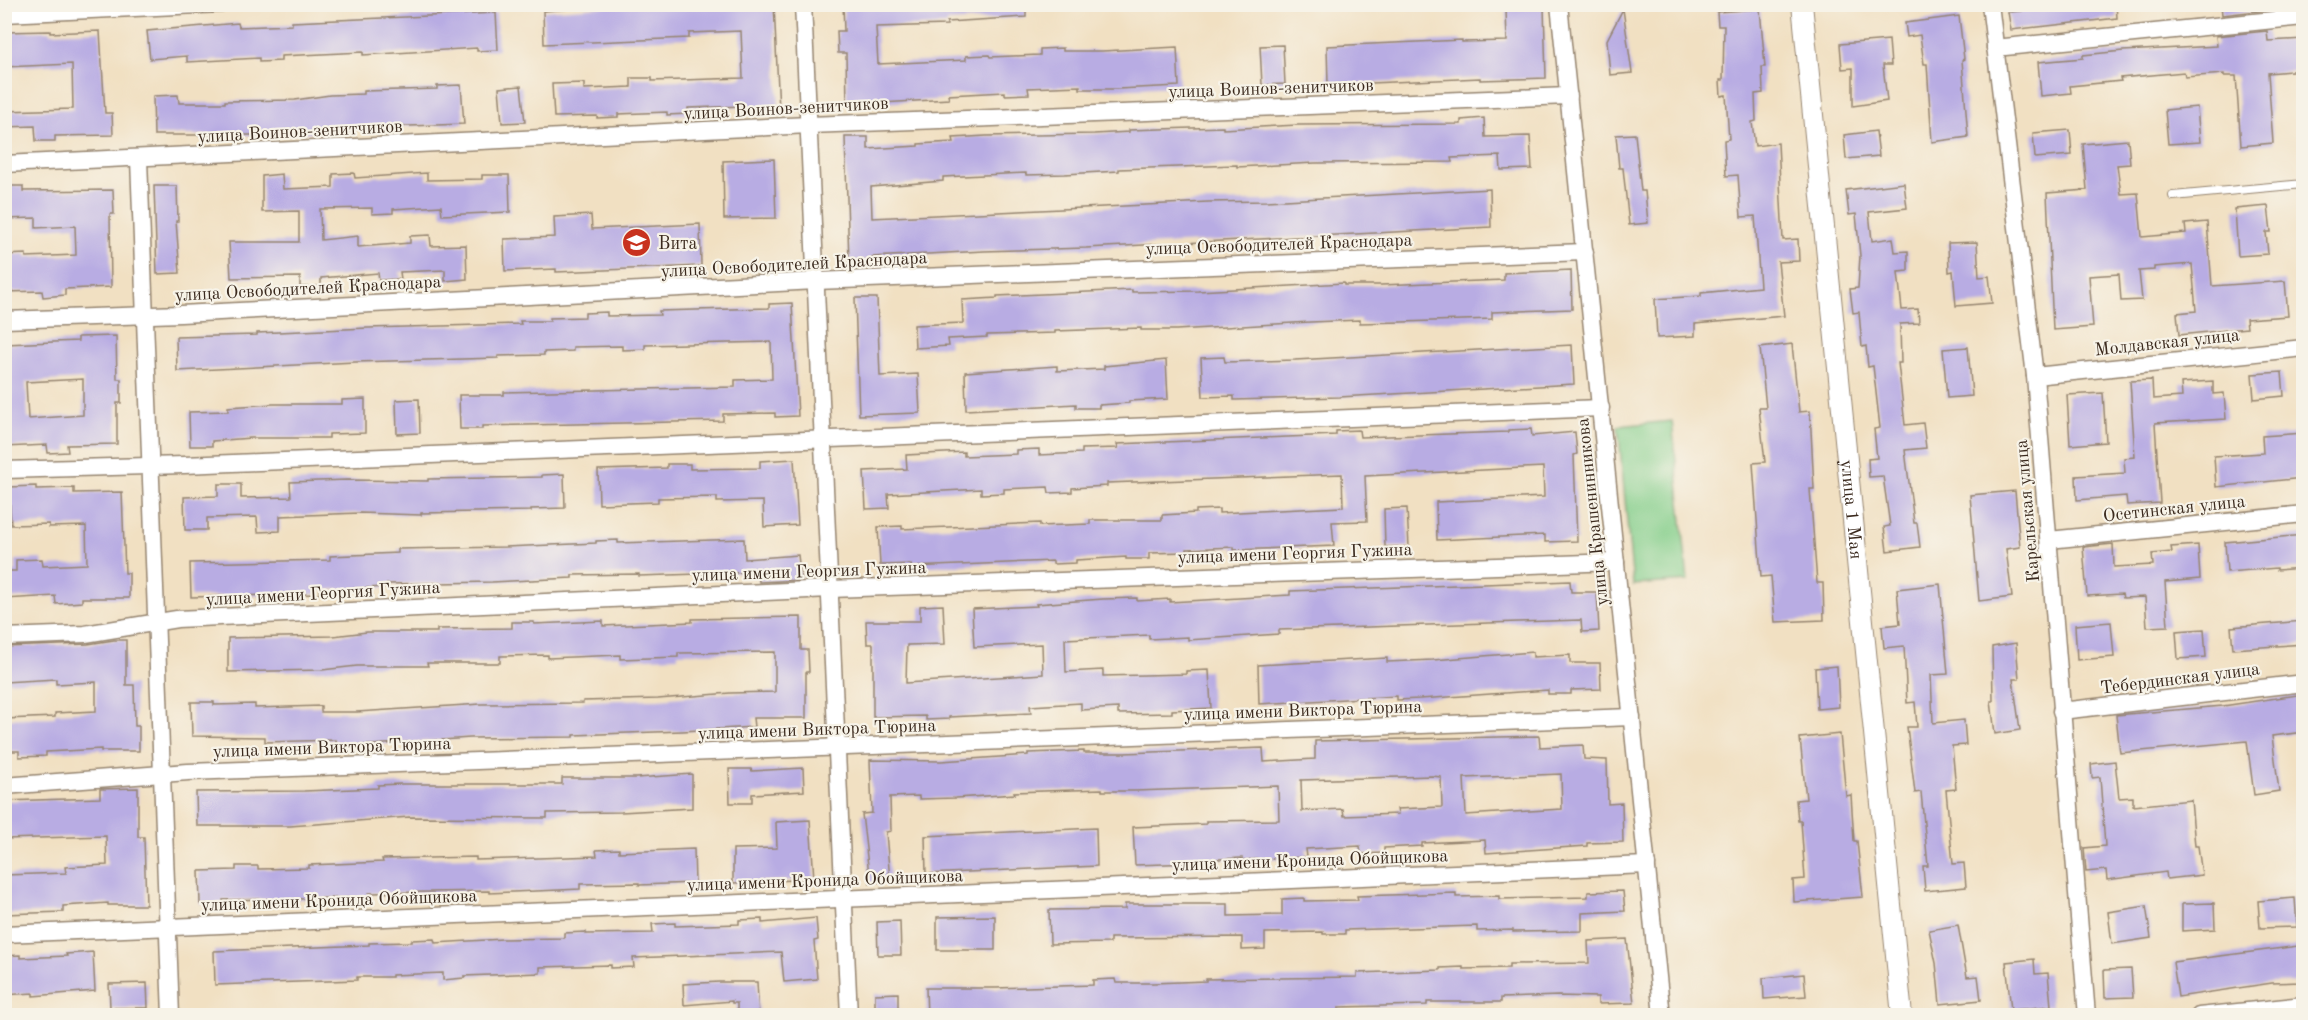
<svg xmlns="http://www.w3.org/2000/svg" width="2308" height="1020" viewBox="0 0 2308 1020" font-family="'Old Standard TT',serif">
<style>
.green{fill:#86cf8c;stroke:#607c55;stroke-width:1.5}
.building{fill:#b8ace3;fill-rule:evenodd}
.lines{fill:none;stroke-linecap:round;stroke-linejoin:round}
.service-casing{stroke:#968570;stroke-width:10}
.minor-casing{stroke:#968570;stroke-width:19}
.tertiary-casing{stroke:#968570;stroke-width:22}
.service{stroke:#fff;stroke-width:8}
.minor{stroke:#fff;stroke-width:16}
.tertiary{stroke:#fff;stroke-width:20}
.labels{text-anchor:middle;stroke-width:4.5;stroke-linejoin:round;paint-order:stroke}
.street-label{font-size:18px;fill:#3b2a1e;stroke:#f7f3e8}
.poi-label{font-size:18px;fill:#3b2a1e;stroke:#f7f3e8;text-anchor:start}
</style>
<rect width="100%" height="100%" fill="#f7f3e8"/>
<filter id="ink" filterUnits="userSpaceOnUse"><feTurbulence type="fractalNoise" baseFrequency=".0167" numOctaves="2"/><feDisplacementMap in="SourceGraphic" scale="12" xChannelSelector="R" yChannelSelector="G"/><feConvolveMatrix kernelMatrix="1 2 1 2 8 2 1 2 1" color-interpolation-filters="sRGB"/></filter>
<filter id="wash" filterUnits="userSpaceOnUse"><feTurbulence type="fractalNoise" baseFrequency=".008" numOctaves="4" result="noise"/><feDisplacementMap in="SourceGraphic" scale="24" xChannelSelector="R" yChannelSelector="G"/><feGaussianBlur stdDeviation="1.35" result="paint"/><feColorMatrix in="noise" values="0 0 0 0 0 0 0 0 0 0 0 0 0 0 0 0 0 1.4 0 .05"/><feComposite in="paint" operator="in"/></filter>
<g filter="url(#wash)">
<rect width="100%" height="100%" fill="#f1e0c2"/>
<!-- green -->
<polygon class="green" points="1672,421 1688,581 1633,585 1618,426"/>
<g id="blocks">
<!-- building -->
<g class="building">
<polygon points="642,4 774,4 779,110 745,112 744,106 688,108 688,114 667,115 667,112 618,114 618,117 597,118 597,116 554,117 552,84 584,83 584,89 631,87 631,78 652,78 652,81 743,78 741,31 689,33 689,38 544,44 543,11"/>
<polygon points="843,4 1026,4 1026,17 947,22 947,25 876,27 878,64 966,60 966,56 989,55 990,57 1040,55 1040,49 1063,48 1063,51 1102,51 1177,47 1179,86 1117,89 1080,89 1080,86 1028,88 1029,94 1005,95 1005,92 948,95 949,99 847,105 846,53 838,53 837,31 844,31"/>
<polygon points="2021,4 2116,4 2117,18 2011,30 2008,12 2022,11"/>
<polygon points="2221,4 2266,4 2266,10 2222,15"/>
<polygon points="1544,7 1546,78 1480,80 1480,78 1328,85 1327,46 1462,40 1462,42 1507,41 1506,9"/>
<polygon points="1623,9 1632,73 1610,75 1607,40"/>
<polygon points="1760,9 1765,67 1762,67 1763,93 1755,94 1756,121 1752,122 1755,146 1778,143 1783,240 1798,239 1799,261 1778,262 1784,316 1695,324 1695,336 1657,338 1655,299 1701,296 1701,293 1760,287 1755,216 1741,217 1738,175 1726,176 1724,140 1729,139 1726,95 1721,96 1720,80 1723,80 1724,26 1718,26 1717,12"/>
<polygon points="496,13 498,50 477,51 477,48 363,55 363,52 281,56 281,61 259,62 259,58 187,62 187,56 150,59 147,31 238,23 239,27 292,25 292,22"/>
<polygon points="1959,16 1964,59 1962,60 1968,137 1932,142 1927,64 1924,64 1920,35 1907,37 1905,23"/>
<polygon points="50,31 50,33 100,31 105,113 112,113 113,135 55,136 55,141 36,141 35,126 4,127 4,111 73,109 72,64 4,67 4,32"/>
<polygon points="2267,31 2268,41 2304,39 2304,70 2268,73 2273,143 2241,146 2236,76 2224,76 2224,74 2185,77 2184,72 2120,78 2121,81 2070,86 2071,93 2041,96 2038,62 2083,58 2083,55 2123,51 2217,46 2216,36"/>
<polygon points="1889,40 1891,65 1883,65 1887,101 1853,106 1853,68 1842,69 1840,44"/>
<polygon points="1283,45 1285,84 1262,85 1260,46"/>
<polygon points="461,85 464,124 354,128 354,131 262,135 154,135 153,96 178,95 179,103 225,103 225,101 295,100 330,95 364,94 364,91 437,89 437,86"/>
<polygon points="521,86 525,122 502,123 499,88"/>
<polygon points="2197,107 2200,142 2168,144 2165,110"/>
<polygon points="1484,118 1485,137 1530,136 1532,169 1501,170 1500,156 1451,158 1452,162 1315,163 1237,167 1237,165 1119,169 1119,171 1065,174 1026,175 1026,173 943,177 943,181 871,187 872,218 1208,202 1266,201 1490,189 1491,227 1086,248 984,251 872,257 873,260 849,261 845,137 868,137 868,149 918,146 918,144 954,142 953,138 986,136 1094,134 1129,132 1129,130 1223,127 1223,129 1298,125 1461,124 1461,120"/>
<polygon points="2070,130 2072,155 2035,158 2033,133"/>
<polygon points="1876,131 1879,156 1846,159 1844,135"/>
<polygon points="1635,134 1641,191 1645,191 1648,223 1629,225 1623,168 1619,168 1616,135"/>
<polygon points="2128,140 2130,164 2117,165 2121,194 2138,193 2142,237 2186,233 2185,224 2207,222 2212,286 2285,281 2288,316 2246,319 2247,328 2179,335 2177,313 2196,311 2192,264 2154,267 2154,270 2139,271 2142,300 2121,301 2119,274 2089,276 2093,327 2053,330 2047,193 2087,190 2083,144"/>
<polygon points="774,159 776,218 724,219 723,161"/>
<polygon points="354,173 355,178 427,173 427,180 482,179 482,175 509,175 510,212 442,215 441,206 393,209 393,213 372,214 372,208 320,209 321,240 358,236 358,247 410,243 410,236 430,235 431,246 466,245 467,279 445,281 445,270 400,272 401,279 379,280 378,273 321,278 321,286 300,287 300,277 231,278 229,242 299,242 299,211 262,212 262,176 282,174 283,189 333,187 333,174"/>
<polygon points="1904,183 1907,208 1869,212 1872,241 1893,238 1895,252 1908,251 1908,271 1898,272 1902,310 1918,309 1919,323 1900,324 1901,363 1898,363 1905,425 1923,423 1926,448 1905,450 1914,523 1917,523 1920,547 1887,551 1884,527 1890,526 1883,476 1869,477 1868,459 1877,458 1874,429 1880,428 1873,366 1868,367 1866,346 1862,347 1859,312 1853,313 1850,289 1858,288 1860,256 1856,214 1849,215 1846,190"/>
<polygon points="4,186 23,186 23,191 113,190 114,214 110,214 111,287 65,289 65,295 43,297 42,291 5,292 4,255 26,254 26,257 76,255 75,226 36,228 36,218 4,219"/>
<polygon points="154,186 177,186 178,221 176,221 180,273 157,274"/>
<polygon points="2268,206 2271,232 2266,232 2268,254 2238,256 2235,209"/>
<polygon points="591,215 592,229 700,224 701,266 556,272 556,269 505,271 504,239 555,237 554,217"/>
<polygon points="1977,242 1979,277 1989,276 1992,303 1956,306 1953,271 1949,272 1948,243"/>
<polygon points="1571,270 1572,309 1492,312 1492,319 1402,322 1360,323 1360,320 1310,322 1176,330 1141,330 1141,328 1055,331 1055,333 987,335 987,337 948,339 949,346 915,348 914,325 963,323 962,300 997,298 997,296 1132,290 1132,292 1198,291 1344,283 1344,285 1381,285 1453,282 1504,280 1504,273"/>
<polygon points="855,298 877,298 880,376 918,374 920,413 859,415"/>
<polygon points="792,303 798,416 775,417 775,413 723,414 723,421 482,426 482,429 460,429 459,395 504,395 504,392 735,387 735,380 772,379 771,342 645,345 645,349 622,350 622,346 573,347 573,351 544,352 544,355 498,356 498,358 355,362 177,371 176,337 257,335 257,333 368,328 521,324 520,321 550,321 550,318 585,317 585,313 607,312 607,316 660,315 659,311 769,308 769,304"/>
<path d="M116,336L117,379H121V403H117V444L67,445L68,452L48,453L47,445L4,447V408H9L5,344L78,341V337ZM83,379V415L28,419L26,382Z"/>
<polygon points="1792,344 1799,412 1810,411 1814,489 1810,489 1817,583 1823,583 1824,620 1775,622 1771,576 1761,577 1753,463 1765,462 1759,408 1766,408 1760,348"/>
<polygon points="1572,345 1574,384 1339,397 1234,400 1234,396 1203,397 1201,358 1224,357 1225,362 1295,360"/>
<polygon points="1968,347 1972,396 1947,398 1943,349"/>
<polygon points="1166,360 1168,399 1129,401 1129,403 1099,405 1099,408 1076,408 1076,404 966,410 965,372 1057,366 1057,371 1104,369 1104,366"/>
<polygon points="2282,372 2284,396 2254,399 2252,374"/>
<polygon points="2152,380 2153,399 2182,397 2181,383 2213,381 2213,394 2224,393 2226,419 2155,423 2160,503 2127,505 2126,496 2077,500 2076,476 2125,473 2124,458 2135,457 2130,381"/>
<polygon points="2103,393 2106,442 2070,445 2067,395"/>
<polygon points="365,399 365,433 329,434 329,438 251,438 212,441 212,446 190,446 189,412 228,411 228,407 273,404 342,404 342,400"/>
<polygon points="419,399 420,433 397,434 396,400"/>
<polygon points="1531,429 1532,436 1575,432 1577,454 1574,455 1577,541 1545,542 1545,535 1437,540 1436,502 1544,497 1543,467 1365,476 1367,521 1332,522 1334,546 1234,550 1234,547 1187,549 1187,552 1149,553 1149,559 1126,559 1126,557 1076,560 1076,563 1053,564 1053,561 911,567 911,564 880,565 878,527 902,526 902,529 1040,523 1040,526 1090,524 1090,520 1162,520 1162,515 1196,513 1196,510 1219,509 1219,513 1343,507 1342,474 1107,483 1107,486 1072,488 1072,492 1049,493 1048,487 1004,489 1004,493 981,494 981,489 888,494 889,508 866,509 864,471 907,469 906,455 964,452 964,456 1016,454 1016,450 1039,449 1039,455 1082,453 1082,449 1118,448 1117,444 1336,435 1336,431 1359,430 1360,437 1508,432 1508,430"/>
<polygon points="2304,433 2304,458 2302,458 2303,478 2216,487 2214,456 2263,453 2262,436"/>
<polygon points="794,459 798,525 764,527 763,501 717,502 717,497 658,498 658,502 599,504 598,470 667,468 667,464 690,464 690,469 760,468 760,461"/>
<polygon points="564,474 565,508 531,509 531,511 421,513 421,515 360,513 280,516 280,531 258,532 257,517 207,518 207,530 185,530 184,497 218,496 218,484 241,484 241,498 291,497 290,482 347,480 428,481 428,479 542,477 542,475"/>
<polygon points="36,486 36,489 74,488 74,493 122,492 125,573 129,573 129,598 82,598 82,602 56,604 55,596 4,599 4,571 16,571 16,560 42,559 43,566 87,564 86,526 49,527 49,524 11,525 9,487"/>
<polygon points="2015,491 2020,547 2006,549 2012,597 1979,601 1970,495"/>
<polygon points="1407,508 1409,547 1385,547 1384,509"/>
<polygon points="2304,535 2304,568 2277,570 2277,568 2227,572 2225,542"/>
<polygon points="744,539 745,559 798,555 801,580 759,582 758,572 639,576 639,574 572,575 572,578 492,582 387,584 387,587 319,590 319,594 191,597 190,563 330,560 330,556 398,553 398,549 505,547 596,543 596,541 618,540 618,543"/>
<polygon points="2113,544 2114,567 2153,565 2152,554 2172,552 2171,547 2198,545 2200,579 2165,582 2168,626 2147,627 2145,597 2123,598 2122,594 2087,596 2083,547"/>
<polygon points="1570,581 1571,592 1597,592 1599,631 1582,632 1581,620 1279,630 1279,634 1188,640 1188,637 1149,639 1149,635 1065,639 1066,672 1103,670 1103,676 1186,674 1186,671 1209,670 1211,708 1172,710 1172,713 1118,714 1118,708 1081,710 1081,703 1030,706 1031,713 949,717 949,719 926,720 926,716 873,717 873,644 867,644 866,621 920,621 920,606 943,605 945,644 907,645 906,683 1043,674 1042,644 974,647 972,609 1037,606 1036,604 1103,599 1137,598 1137,601 1170,599 1170,602 1290,595 1290,591"/>
<polygon points="1940,584 1948,674 1931,675 1933,723 1964,720 1966,745 1952,746 1956,789 1946,790 1953,864 1964,863 1966,887 1925,891 1923,866 1928,866 1921,792 1915,793 1907,727 1917,727 1915,702 1907,703 1904,646 1884,648 1882,626 1900,624 1897,589"/>
<polygon points="801,617 801,650 808,650 809,672 806,672 806,718 753,718 754,727 682,731 574,735 574,737 470,738 371,745 336,745 336,740 265,742 265,737 192,736 191,702 214,702 214,705 255,704 255,708 321,706 321,712 357,712 481,704 583,703 583,701 658,699 730,693 775,692 775,652 678,653 678,657 620,659 620,655 548,658 548,655 500,656 500,663 427,663 428,666 357,666 322,670 228,672 228,638 333,636 367,632 437,632 437,629 512,628 512,622 534,622 534,624 603,621 603,626 692,622 692,619"/>
<polygon points="2304,621 2304,644 2233,649 2231,627"/>
<polygon points="2111,622 2114,657 2077,660 2075,625"/>
<polygon points="2204,629 2206,657 2178,659 2176,631"/>
<polygon points="114,640 126,640 126,685 134,685 135,726 139,726 139,751 101,751 101,749 46,752 46,756 19,757 19,751 4,751 4,719 55,717 55,713 96,711 96,682 56,684 56,679 4,682 4,647 88,644"/>
<polygon points="2016,643 2019,679 2013,679 2020,730 1995,734 1991,701 1993,701 1992,647"/>
<polygon points="1533,652 1533,657 1570,655 1570,663 1600,663 1601,689 1571,690 1571,694 1548,694 1548,690 1420,699 1397,700 1397,696 1259,704 1258,665 1387,658 1387,662 1433,660"/>
<polygon points="1837,666 1839,707 1817,709 1815,668"/>
<polygon points="2304,694 2304,732 2272,736 2279,791 2254,795 2247,741 2120,753 2116,715 2223,706"/>
<polygon points="1840,734 1846,796 1851,795 1854,841 1857,841 1863,897 1794,902 1793,880 1805,879 1801,821 1798,821 1796,800 1806,799 1800,738"/>
<path d="M1539,736L1540,747L1583,745L1584,759L1607,760L1608,804L1622,803L1623,842L1587,843V846L1486,853L1485,840L1422,843V846L1384,848V853L1361,854L1360,846L1306,849L1307,857L1242,860V858L1195,860V863L1135,865L1133,827L1206,824V821L1279,820L1278,786L1135,791H1102V789L1014,792L1015,794L956,798L919,799V796L890,797L891,831L886,832L890,881L870,883L862,814L872,813L870,760L941,761L1028,755V753L1084,751V753H1124L1263,748L1264,762L1315,759V741ZM1561,774L1562,809L1466,815L1464,778ZM1432,776L1441,777L1442,807L1397,809L1398,814L1344,816L1343,809L1302,811L1301,780Z"/>
<polygon points="2115,761 2119,798 2133,797 2133,806 2191,800 2195,846 2198,846 2202,875 2167,879 2166,872 2107,880 2106,870 2086,872 2084,848 2105,846 2100,777 2092,778 2091,764"/>
<polygon points="803,768 804,791 752,794 752,803 730,803 729,769 751,769 752,771"/>
<polygon points="692,774 692,808 621,812 547,813 547,818 410,817 290,826 197,826 196,792 304,791 378,788 378,785 401,784 562,784 562,778 637,778"/>
<polygon points="138,788 138,837 144,837 146,905 108,905 108,903 63,906 63,912 4,914 4,875 66,873 65,867 107,865 106,836 4,839 4,801 100,798 100,789"/>
<polygon points="810,820 814,879 733,883 733,849 777,848 776,822"/>
<polygon points="1096,828 1097,866 926,874 925,836"/>
<polygon points="619,849 619,852 694,849 695,883 639,885 639,883 580,884 580,889 559,890 489,893 489,891 369,893 369,897 297,899 297,902 274,903 274,899 223,900 223,904 200,904 199,871 236,870 236,866 258,866 258,869 309,868 309,865 383,862 382,859 476,857 476,860 597,856 596,850"/>
<polygon points="1623,891 1625,911 1582,913 1582,931 1513,932 1513,930 1477,931 1477,926 1345,930 1345,934 1323,934 1323,932 1265,933 1265,949 1242,950 1242,937 1110,938 1110,943 1050,944 1049,910 1125,909 1125,904 1228,904 1228,916 1282,915 1282,899 1304,898 1304,901 1358,900 1357,896 1456,893 1456,897 1499,896 1499,899 1588,897 1588,892"/>
<polygon points="2295,898 2297,927 2260,928 2258,901"/>
<polygon points="2214,903 2215,929 2182,931 2182,904"/>
<polygon points="2146,906 2151,938 2112,944 2108,912"/>
<polygon points="995,916 995,950 937,950 937,917"/>
<polygon points="816,918 818,940 814,941 817,979 784,982 781,952 633,958 634,967 611,968 611,965 540,967 540,973 464,976 464,978 443,980 443,973 392,975 392,977 357,977 357,980 215,985 214,951 369,945 369,943 412,942 412,940 434,939 435,943 503,939 564,938 564,933 586,932 586,934 653,933 652,924 675,923 675,926 739,924 739,920 762,919 762,923"/>
<polygon points="900,921 901,955 878,955 877,922"/>
<polygon points="1958,925 1967,977 1978,976 1981,1000 1940,1004 1936,963 1929,930"/>
<polygon points="1627,939 1634,1003 1598,1004 1598,997 1558,996 1501,998 1501,1002 1427,1002 1427,1005 1339,1007 1339,1012 1314,1013 1314,1011 1193,1013 1193,1016 1131,1016 1131,1013 1083,1016 927,1016 926,988 996,988 1093,985 1093,980 1115,979 1116,983 1153,983 1206,981 1206,979 1357,977 1357,973 1440,970 1440,968 1463,967 1463,969 1509,968 1509,964 1589,963 1588,941"/>
<polygon points="2298,946 2301,982 2272,983 2178,997 2173,962"/>
<polygon points="93,952 95,991 33,996 33,993 4,995 4,956 20,955 20,958 67,956 66,954"/>
<polygon points="2034,959 2035,974 2048,973 2051,1006 2011,1010 2006,962"/>
<polygon points="2131,969 2133,997 2105,998 2104,970"/>
<polygon points="1804,974 1806,996 1764,999 1763,978"/>
<polygon points="719,982 757,982 759,1016 737,1016 737,1003 732,1003 732,1001 684,1005 683,984"/>
<polygon points="147,983 148,1008 110,1008 109,984"/>
<polygon points="898,993 898,1016 875,1016 875,994"/>
</g>
</g>
</g>
<g filter="url(#ink)">
<use href="#blocks" fill-opacity="0" stroke="#968570" stroke-width="1.5"/>
<g class="lines">
<defs>
<polyline id="service" points="2173,196 2304,184"/>
<g id="minor">
<polyline points="803,4 849,1016"/>
<polyline points="1559,4 1662,1016"/>
<polyline points="1990,4 2035,376 2087,1016"/>
<polyline points="4,14 221,4"/>
<polyline points="1995,48 2304,17"/>
<polyline points="139,159 171,1016"/>
<polyline points="4,164 809,125 1569,96"/>
<polyline points="4,320 181,314 816,281 1585,252"/>
<polyline points="2035,376 2304,348"/>
<polyline points="4,470 184,465 1601,408"/>
<polyline points="2049,540 2304,514"/>
<polyline points="4,637 85,634 177,619 830,589 1616,562"/>
<polyline points="2061,711 2304,683"/>
<polyline points="4,786 188,772 1632,717"/>
<polyline points="4,934 1647,865"/>
<polyline points="2199,1016 2304,1005"/>
</g>
<g id="tertiary">
<path id="s1" d="M1802,4L1902,1016"/>
</g>
</defs>
<!-- service casing -->
<use href="#service" class="service-casing"/>
<!-- minor casing -->
<use href="#minor" class="minor-casing"/>
<!-- tertiary casing -->
<use href="#tertiary" class="tertiary-casing"/>
<!-- service -->
<use href="#service" class="service"/>
<!-- minor -->
<use href="#minor" class="minor"/>
<!-- tertiary -->
<use href="#tertiary" class="tertiary"/>
</g>
</g>
<!-- icons -->
<defs>
<symbol id="school-disc" viewBox="-11 -11 22 22"><circle r="9.5" fill="#c8321e" stroke="#f7f3e8"/><path d="M0-5L7-2L0 1L-7-2ZM-4 1L0 2.5L4 1V4Q0 6-4 4Z" fill="#fff"/></symbol>
</defs>
<g fill-rule="evenodd">
<use href="#school-disc" x="620" y="226" width="33" height="33"/>
</g>
<g class="labels">
<!-- street labels -->
<g class="street-label">
<text transform="translate(1271 88) rotate(-2)" y="6">улица Воинов-зенитчиков</text>
<text transform="translate(786 108) rotate(-3)" y="6">улица Воинов-зенитчиков</text>
<text transform="translate(300 131) rotate(-3)" y="6">улица Воинов-зенитчиков</text>
<text transform="translate(1279 244) rotate(-2)" y="6">улица Освободителей Краснодара</text>
<text transform="translate(794 264) rotate(-3)" y="6">улица Освободителей Краснодара</text>
<text transform="translate(308 288) rotate(-3)" y="6">улица Освободителей Краснодара</text>
<text transform="translate(2167 342) rotate(-6)" y="6">Молдавская улица</text>
<text transform="translate(2174 508) rotate(-6)" y="6">Осетинская улица</text>
<text dy="6" stroke="none"><textPath href="#s1" startOffset="508">улица 1 Мая</textPath></text>
<text transform="translate(2027 511) rotate(-95)" y="6">Карельская улица</text>
<text transform="translate(1592 512) rotate(-96)" y="6">улица Крашенинникова</text>
<text transform="translate(1295 553) rotate(-2)" y="6">улица имени Георгия Гужина</text>
<text transform="translate(809 571) rotate(-2)" y="6">улица имени Георгия Гужина</text>
<text transform="translate(323 593) rotate(-3)" y="6">улица имени Георгия Гужина</text>
<text transform="translate(2180 678) rotate(-7)" y="6">Тебердинская улица</text>
<text transform="translate(1303 710) rotate(-2)" y="6">улица имени Виктора Тюрина</text>
<text transform="translate(817 729) rotate(-2)" y="6">улица имени Виктора Тюрина</text>
<text transform="translate(332 747) rotate(-2)" y="6">улица имени Виктора Тюрина</text>
<text transform="translate(1310 860) rotate(-2)" y="6">улица имени Кронида Обойщикова</text>
<text transform="translate(825 880) rotate(-2)" y="6">улица имени Кронида Обойщикова</text>
<text transform="translate(339 900) rotate(-2)" y="6">улица имени Кронида Обойщикова</text>
</g>
<!-- poi labels -->
<g class="poi-label">
<text x="658" y="249">Вита</text>
</g>
</g>
<!-- margin -->
<rect width="2308" height="1020" fill="none" stroke="#f7f3e8" stroke-width="24"/>
</svg>
